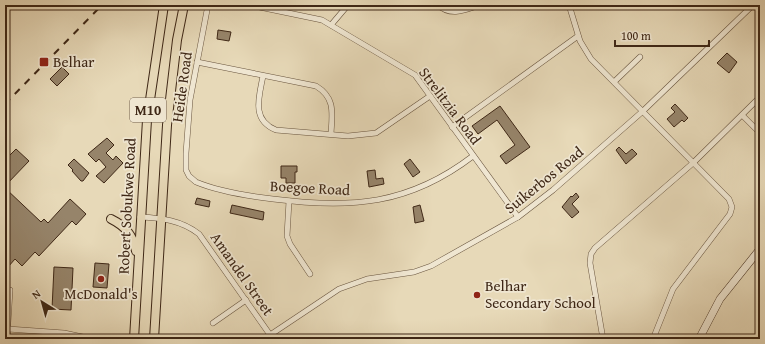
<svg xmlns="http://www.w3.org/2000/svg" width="765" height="344" viewBox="0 0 765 344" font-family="'Gentium Book Plus',serif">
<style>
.building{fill:#96846a;stroke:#3e2716}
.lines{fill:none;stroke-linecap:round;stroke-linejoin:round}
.street-casing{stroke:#68543e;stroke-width:6}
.secondary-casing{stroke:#3e2716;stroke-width:8}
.primary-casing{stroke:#3e2716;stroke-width:10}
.street{stroke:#efe6d1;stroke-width:5}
.secondary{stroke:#efe6d1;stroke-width:7}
.primary{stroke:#e7d9b8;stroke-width:8}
.rail{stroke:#3e2716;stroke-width:2;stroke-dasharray:7 7;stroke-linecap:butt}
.poi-dot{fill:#8f2418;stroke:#efe6d1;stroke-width:1.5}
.labels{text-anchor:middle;stroke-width:3.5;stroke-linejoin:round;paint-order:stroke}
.shield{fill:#efe6d1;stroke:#73604e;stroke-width:1}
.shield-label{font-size:14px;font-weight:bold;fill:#3e2716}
.poi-label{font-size:15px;fill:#3e2716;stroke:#efe6d1;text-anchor:start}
.street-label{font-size:15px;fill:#3e2716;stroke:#efe6d1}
</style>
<rect width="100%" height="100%" fill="#e7d9b8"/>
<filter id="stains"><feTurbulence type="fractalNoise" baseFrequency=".005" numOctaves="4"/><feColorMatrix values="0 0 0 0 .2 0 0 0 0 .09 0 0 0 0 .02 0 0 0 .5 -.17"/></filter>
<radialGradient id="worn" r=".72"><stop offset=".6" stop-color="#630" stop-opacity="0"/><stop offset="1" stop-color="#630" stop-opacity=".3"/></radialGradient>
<!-- building -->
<g class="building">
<polygon points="218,30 231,32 229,41 217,39"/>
<polygon points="727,53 737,62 729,73 717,63"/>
<polygon points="62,67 69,74 57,86 50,79"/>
<polygon points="675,104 688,118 684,122 682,120 674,127 667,119 675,112 671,108"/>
<polygon points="500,106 530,147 506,164 500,156 515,145 497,120 478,134 472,126"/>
<polygon points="107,138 114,145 106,153 113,160 116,156 123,163 104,183 96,176 106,167 99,159 96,162 88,154"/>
<polygon points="619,147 626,154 632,149 637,154 626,164 616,150"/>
<polygon points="16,149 29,161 5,186 5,160"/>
<polygon points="74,159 89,173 83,181 81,181 72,171 73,170 68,165"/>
<polygon points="410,159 420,172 413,177 404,164"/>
<polygon points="281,166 297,166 297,172 295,172 295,183 286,183 286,178 281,178"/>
<polygon points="375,170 376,179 383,178 384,184 369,187 367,171"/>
<polygon points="5,188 41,222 44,219 48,223 70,199 86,214 76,225 72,221 39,256 35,252 22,266 15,259 8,267 5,265"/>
<polygon points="576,193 579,197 572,204 579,212 572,218 562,207 571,196 572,197"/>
<polygon points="197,198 210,201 209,207 195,204"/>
<polygon points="232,205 264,212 263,220 230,213"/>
<polygon points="420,205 424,221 415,223 413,207"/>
<polygon points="95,263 109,264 107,288 93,287"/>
<polygon points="54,267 73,268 71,310 52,309"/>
</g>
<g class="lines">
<defs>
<g id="street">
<path d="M208,5L190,100L186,153V170L189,176L196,182C220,192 248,196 273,199C351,209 409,205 473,156"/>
<polyline points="250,5 322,20 415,75 518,217"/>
<path d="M438,5C451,17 465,10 480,5"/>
<polyline points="569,5 580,41 591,59 729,199 732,207 730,214 673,289 653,339"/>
<polyline points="331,25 348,5"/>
<path d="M197,62L316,86C336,98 332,114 331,134"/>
<path d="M263,76C259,97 251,120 276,130L348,136L376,133L430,96"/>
<polyline points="614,82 640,57"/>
<polyline points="742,115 760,133"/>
<polyline points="452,127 578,36"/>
<polyline points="289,201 287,236 290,244 310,274"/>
<path d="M140,217C161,218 181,220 199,234L273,339"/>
<polyline points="213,323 246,300"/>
<polyline points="8,329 64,333 92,339"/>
<polyline points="270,335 339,289 367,279 414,272 431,266 518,217 553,190 643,111 753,5"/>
<polyline points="7,339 10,290"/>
<polyline points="603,339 590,263 591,254 595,248 693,163 760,97"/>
</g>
<polyline id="secondary" points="699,339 720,299 760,249"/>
<g id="primary">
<path d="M111,219C125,226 133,235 136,251"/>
<polyline points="134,339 147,120 164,5"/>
<polyline points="154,339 167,125 177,40 184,5"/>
</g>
</defs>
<!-- street casing -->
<use href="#street" class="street-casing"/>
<!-- secondary casing -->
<use href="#secondary" class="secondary-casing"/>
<!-- primary casing -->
<use href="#primary" class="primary-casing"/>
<!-- street -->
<use href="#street" class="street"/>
<!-- secondary -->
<use href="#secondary" class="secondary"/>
<!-- primary -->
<use href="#primary" class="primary"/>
<!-- rail -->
<polyline class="rail" points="5,104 102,5"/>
</g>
<!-- markers -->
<g class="poi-dot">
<rect x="39" y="57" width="10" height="10" rx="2"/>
<circle cx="101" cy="279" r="4"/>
<circle cx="477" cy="295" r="4"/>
</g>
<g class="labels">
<!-- shield labels -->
<rect class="shield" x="130" y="98" width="36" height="24" rx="3"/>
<g class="shield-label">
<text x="148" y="115">M10</text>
</g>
<!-- poi labels -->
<g class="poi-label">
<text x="53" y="67">Belhar</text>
<text x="485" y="291">Belhar<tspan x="485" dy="17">Secondary School</tspan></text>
<text x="101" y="299" text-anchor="middle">McDonald's</text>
</g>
<!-- street labels -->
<g class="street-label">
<text transform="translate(182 87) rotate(-82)" y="5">Heide Road</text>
<text transform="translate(450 106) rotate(53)" y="5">Strelitzia Road</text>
<text transform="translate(544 180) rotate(-39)" y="5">Suikerbos Road</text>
<text transform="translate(310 188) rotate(3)" y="5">Boegoe Road</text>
<text transform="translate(127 206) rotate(-87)" y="5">Robert Sobukwe Road</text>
<text transform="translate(242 274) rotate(55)" y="5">Amandel Street</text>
</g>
</g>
<!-- margin -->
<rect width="765" height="344" fill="none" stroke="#e7d9b8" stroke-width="20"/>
<rect x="6" y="6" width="753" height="332" fill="none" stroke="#3e2716" stroke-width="2"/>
<rect x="10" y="10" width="745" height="324" fill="none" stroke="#3e2716"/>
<!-- north arrow -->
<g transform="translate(42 302) rotate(323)" stroke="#efe6d1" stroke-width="3" paint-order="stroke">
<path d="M0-3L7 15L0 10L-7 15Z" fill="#3e2716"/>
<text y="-6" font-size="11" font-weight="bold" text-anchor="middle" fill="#3e2716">N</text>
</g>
<!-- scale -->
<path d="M615 40v6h94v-6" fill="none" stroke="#3e2716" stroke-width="2"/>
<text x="621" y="40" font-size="12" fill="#3e2716" stroke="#efe6d1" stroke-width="3" paint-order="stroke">100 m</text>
<rect width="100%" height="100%" filter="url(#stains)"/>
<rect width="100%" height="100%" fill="url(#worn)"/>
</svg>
